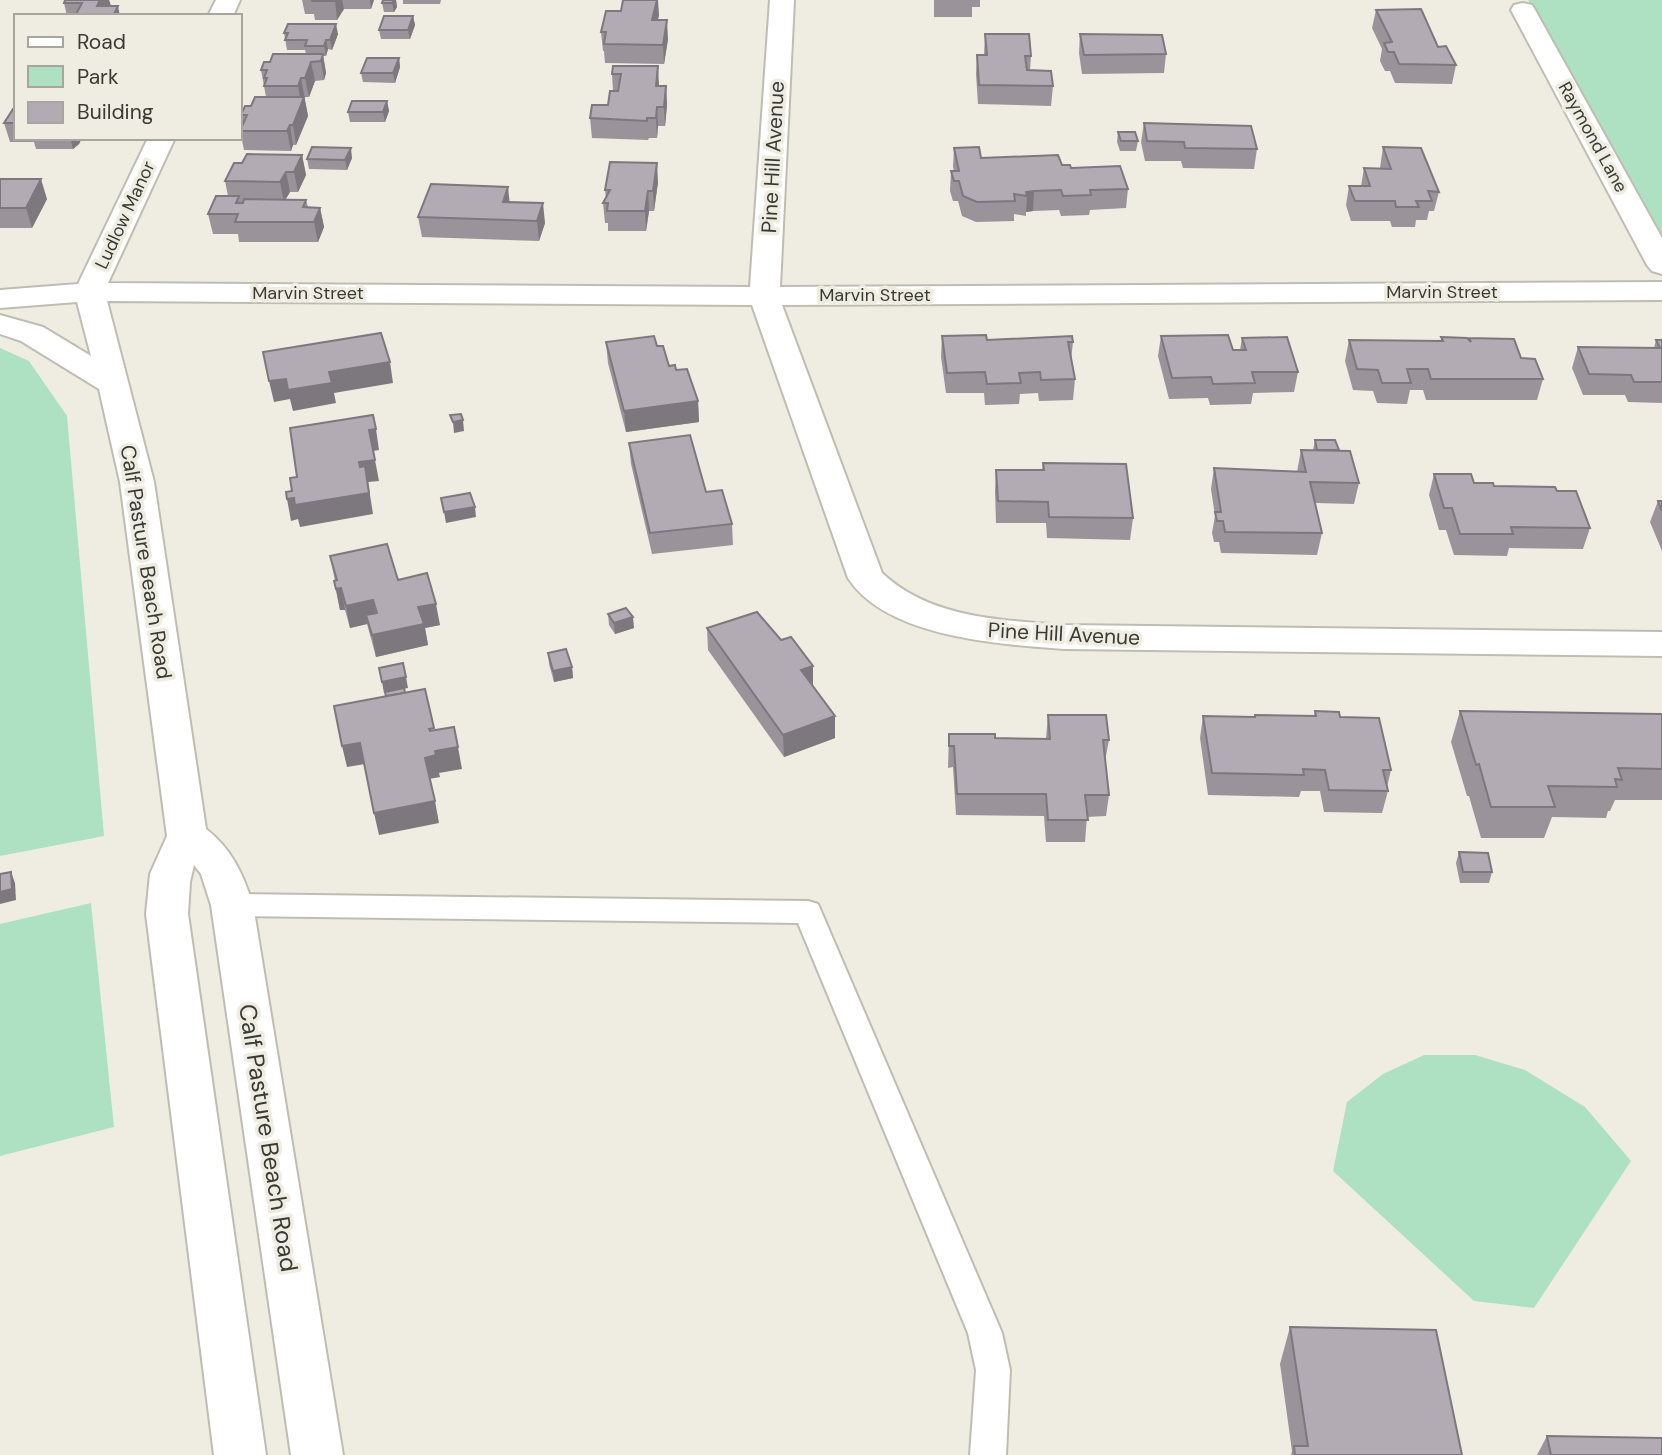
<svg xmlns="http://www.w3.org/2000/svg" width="1662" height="1455" viewBox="0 0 1662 1455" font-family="'DM Sans',sans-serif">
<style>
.green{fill:#ade1c1}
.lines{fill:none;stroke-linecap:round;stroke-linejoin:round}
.lane-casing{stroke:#bfbdb2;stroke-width:4}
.street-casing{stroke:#bfbdb2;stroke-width:4}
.lane{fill:#fff;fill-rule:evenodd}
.street{fill:#fff;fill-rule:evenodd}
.wall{fill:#9a939a}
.shaded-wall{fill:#7d787d}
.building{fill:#b3abb3;stroke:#7d787d;stroke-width:2}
.labels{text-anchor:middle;stroke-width:7;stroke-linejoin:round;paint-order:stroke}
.far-street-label{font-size:18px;fill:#3a3a35;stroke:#efede2}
.street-label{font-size:21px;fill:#3a3a35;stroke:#efede2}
.near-street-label{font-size:24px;fill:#3a3a35;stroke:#efede2}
</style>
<rect width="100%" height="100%" fill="#efede2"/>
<!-- green -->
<g class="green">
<polygon points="1528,0 1662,0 1662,237"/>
<polygon points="0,348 29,361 67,416 104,836 0,856"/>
<polygon points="91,903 114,1127 0,1156 0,924"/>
<polygon points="1424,1055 1475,1055 1525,1070 1585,1107 1631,1161 1534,1308 1474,1301 1333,1171 1347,1102 1383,1074"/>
</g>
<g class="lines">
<defs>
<polygon id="lane" points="232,894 808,901 818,904 1002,1333 1010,1370 1006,1455 970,1455 976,1370 968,1333 798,923 232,916 222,913 218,905 222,897"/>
<g id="street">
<polygon points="216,0 240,0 233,16 208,16"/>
<path d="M770,0H794L780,287L1662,282V300L782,305L882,573C931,619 1002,620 1065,625L1662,632V656L1065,649C1000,644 887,638 848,578L752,305L107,301L154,482L206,829C232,849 243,874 253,905L343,1455H291L211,905L201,874L194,865L190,882L188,914L266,1455H214L146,914L150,874L167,836L120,482L99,389L21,341L0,334V315L43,327L91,356L77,302L0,308V290L78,284L148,138H175L108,283L750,287Z"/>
<polygon points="1523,3 1532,5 1535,10 1662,238 1662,274 1652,271 1647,265 1511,10 1514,5"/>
</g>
</defs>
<!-- lane casing -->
<use href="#lane" class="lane-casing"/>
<!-- street casing -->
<use href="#street" class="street-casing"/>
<!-- lane -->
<use href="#lane" class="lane"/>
<!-- street -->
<use href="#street" class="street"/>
</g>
<!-- wall -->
<g class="wall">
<polygon points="65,0 109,0 111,6 120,16 67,16 64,3"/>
<polygon points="302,0 374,0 371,9 344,9 337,20 315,20 314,14 305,14"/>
<polygon points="383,0 396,0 397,7 394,12 384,12 382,3"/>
<polygon points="403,0 441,0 440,4 403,4"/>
<polygon points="934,0 998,0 980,0 980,7 972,7 972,17 934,17"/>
<polygon points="1376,10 1438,47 1456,65 1452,84 1395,83 1390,71 1385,71 1380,61 1382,49 1372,28"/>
<polygon points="659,15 658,20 668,39 664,64 605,63 604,51 603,51 601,32"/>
<polygon points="413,16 415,25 410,39 381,39 379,30"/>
<polygon points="284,33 338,34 332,50 328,49 326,56 323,56 326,73 324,80 315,81 309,97 304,97 308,116 296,145 293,145 291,151 244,150 240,131 243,125 241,115 251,106 266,97 261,70 270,62 306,54 305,50 287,50"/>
<polygon points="985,34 1031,56 1030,70 1053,86 1051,106 978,104 976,74 977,55 984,55"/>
<polygon points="1080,34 1166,54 1164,73 1082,74 1079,53"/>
<polygon points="399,58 400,67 395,83 363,82 361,73"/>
<polygon points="613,66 659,86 666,86 667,105 665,126 658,126 657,138 649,138 648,140 592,138 590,118 608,105 613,91 612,74"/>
<polygon points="387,101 389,111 385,122 350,122 348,112"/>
<polygon points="16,106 16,138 82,138 79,144 73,149 36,149 34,142 10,142 4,123"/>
<polygon points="1144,123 1257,149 1254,169 1183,168 1181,161 1145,161 1141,142"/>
<polygon points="1118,132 1138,141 1136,151 1120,151 1117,142"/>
<polygon points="1383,147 1439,192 1434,211 1429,211 1427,220 1416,220 1415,227 1392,227 1390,221 1351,221 1346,205 1349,186 1361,186 1364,168 1380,168"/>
<polygon points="954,148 981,158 1062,165 1071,168 1128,189 1126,208 1090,210 1089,215 1061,216 1059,210 1033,211 1026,212 1026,216 1014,214 1014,221 976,222 962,216 958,201 953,201 950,191 951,171 954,171 953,167"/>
<polygon points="302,155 306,175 298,192 290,192 285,200 306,200 308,207 320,208 324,227 318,242 239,242 238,234 213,234 208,214 228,196 225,181 242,163"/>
<polygon points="352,158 347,170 309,169 307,159"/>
<polygon points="0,179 47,199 32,228 0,228"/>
<polygon points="658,182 654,211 649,211 646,231 608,231 608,223 605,223 603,203 606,198 605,190"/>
<polygon points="510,202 545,223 539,241 422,237 418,217"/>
<polygon points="942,336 987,340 1073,342 1071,360 1075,379 1073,400 1039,401 1038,393 1020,394 1019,404 985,405 984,393 946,393 941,357"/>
<polygon points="1161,336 1233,350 1240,350 1242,338 1298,372 1294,392 1253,393 1251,404 1210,405 1208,398 1169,399 1158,356"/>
<polygon points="1441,337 1469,340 1469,338 1521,358 1543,379 1537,400 1426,400 1423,390 1410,390 1407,404 1377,403 1373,391 1353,390 1345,361 1349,340 1441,341"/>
<polygon points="1656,340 1662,340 1662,403 1628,402 1625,395 1583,395 1572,368 1578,347 1654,348"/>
<polygon points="606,342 657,346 669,366 676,370 698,401 699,422 626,432 608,363"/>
<polygon points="1315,440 1339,450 1359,483 1354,504 1315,503 1322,533 1317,555 1221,553 1219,542 1214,542 1212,533 1215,516 1211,489 1214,468 1297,472 1301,450 1313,450"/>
<polygon points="629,443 706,492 732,524 733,545 652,554 631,464"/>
<polygon points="1043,463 1133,518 1130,540 1047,538 1046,523 996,523 995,491 996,470 1042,470"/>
<polygon points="1434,474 1494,486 1557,491 1590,528 1583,549 1509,548 1507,556 1454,555 1446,530 1439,530 1429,495"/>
<polygon points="1658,501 1662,501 1662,551 1650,522"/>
<polygon points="330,556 398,580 440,625 425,628 428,645 376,657 367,624 350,628 345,610 340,610 334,581 335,581"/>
<polygon points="608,614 634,628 615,634 609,625"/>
<polygon points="707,628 835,716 835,738 784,757 708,650"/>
<polygon points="548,653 572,667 573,678 554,682 549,664"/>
<polygon points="1315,711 1340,717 1391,770 1387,787 1388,791 1382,813 1324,812 1320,791 1301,791 1299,797 1208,795 1200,738 1203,716 1255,717 1314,716"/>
<polygon points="1460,711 1662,714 1662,800 1615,800 1610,811 1608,811 1606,818 1552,817 1544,838 1481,838 1469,796 1467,796 1451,742"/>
<polygon points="1048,715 1109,740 1105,761 1109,795 1106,816 1087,817 1085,842 1046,842 1044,816 956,815 953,767 948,768 949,734 995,738 1046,738"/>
<polygon points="1459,852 1492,872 1489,883 1460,883 1456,863"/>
<polygon points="1290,1327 1462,1455 1291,1455 1292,1451 1280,1364"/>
<polygon points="1547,1436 1662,1455 1537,1455"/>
</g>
<!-- shaded-wall -->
<g class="shaded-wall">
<polygon points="100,0 109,0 111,6 97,6"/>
<polygon points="335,0 342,0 344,9 337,20"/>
<polygon points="370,0 374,0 371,9"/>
<polygon points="394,0 396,0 397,7 394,12 392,3"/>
<polygon points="657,0 658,0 659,15 653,38 652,20"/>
<polygon points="118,6 120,16 113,16"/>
<polygon points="413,16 415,25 410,39 408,30"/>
<polygon points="667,20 668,39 664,64 663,45"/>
<polygon points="336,24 338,34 332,50 330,40"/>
<polygon points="326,40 328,49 326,56 324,46"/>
<polygon points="323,54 326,73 324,80 321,61"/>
<polygon points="399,58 400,67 395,83 393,73"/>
<polygon points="311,62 315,81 309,97 305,78"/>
<polygon points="658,66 659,85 657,105 656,86"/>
<polygon points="301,78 308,116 296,145 293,125 301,104 298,86"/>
<polygon points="666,86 667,105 665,126 664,107"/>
<polygon points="387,101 389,111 385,122 383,112"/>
<polygon points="657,107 658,126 657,138 656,118"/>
<polygon points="290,125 293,145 291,151 287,131"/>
<polygon points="70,138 82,138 79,144 73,149"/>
<polygon points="351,148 352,158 347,170 345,160"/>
<polygon points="302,155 306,175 298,192 294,172"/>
<polygon points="657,163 658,182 654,211 653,191"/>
<polygon points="286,172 290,192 284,202 280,182"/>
<polygon points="41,179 47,199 32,228 26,208"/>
<polygon points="508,187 510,206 506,221 503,202"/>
<polygon points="648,191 649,211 646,231 645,211"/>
<polygon points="1034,191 1033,211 1026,212 1027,196 1026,192"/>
<polygon points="543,203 545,223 539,241 537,221"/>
<polygon points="320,208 324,227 318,242 314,222"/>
<polygon points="390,362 393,383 334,393 336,403 293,411 290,399 274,402 269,381"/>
<polygon points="698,401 699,422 626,432 624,411"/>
<polygon points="463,420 464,431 454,433 453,422"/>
<polygon points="376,429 379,450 373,451 369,430"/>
<polygon points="375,460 379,481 368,482 373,514 300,527 298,519 291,521 287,499 363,483 359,462"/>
<polygon points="475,507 476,517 446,523 444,512"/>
<polygon points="341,588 345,610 340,610 336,589"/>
<polygon points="373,600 377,622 366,615 367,624 350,628 346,606"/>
<polygon points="436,604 440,625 425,628 428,645 376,657 372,635 418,607"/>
<polygon points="633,617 634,628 615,634 614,623"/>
<polygon points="813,666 813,687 801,670"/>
<polygon points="572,667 573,678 554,682 553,671"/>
<polygon points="406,677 408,688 384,693 382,682"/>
<polygon points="835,716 835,738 784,757 783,735"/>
<polygon points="360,743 365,764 347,767 342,746"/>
<polygon points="458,747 462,769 439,773 440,777 429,779 425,758 435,751"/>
<polygon points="435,801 439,823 379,835 374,813"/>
<polygon points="11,872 15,883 16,900 0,904 0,892"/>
</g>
<!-- building -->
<g class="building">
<polygon points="65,0 100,0 97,6 118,6 113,16 75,16 82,3 64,3"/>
<polygon points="312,0 335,0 334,1 312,1"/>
<polygon points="383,0 394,0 392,3 382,3"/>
<polygon points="623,0 657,0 652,20 667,20 663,45 604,44 606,32 601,32 606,11 621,11"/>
<polygon points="1421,9 1438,47 1446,46 1456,65 1399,64 1394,52 1388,52 1384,43 1392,42 1376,10"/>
<polygon points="384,16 413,16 408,30 379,30"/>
<polygon points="288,24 336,24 330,40 326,40 324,46 305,46 307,40 285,40 288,33 284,33"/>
<polygon points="985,34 1029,34 1031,56 1025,56 1027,70 1051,71 1053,86 979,85 977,55 987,55"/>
<polygon points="1080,34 1162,35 1166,54 1084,55"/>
<polygon points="273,54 323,54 321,61 311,62 305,78 301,78 298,86 264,86 267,78 264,78 267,70 261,70 264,62 270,62"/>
<polygon points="367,58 399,58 393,73 361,73"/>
<polygon points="613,66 658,66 656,86 666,86 664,107 657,107 656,118 647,118 647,121 590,118 592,105 608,105 610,91 618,91 621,74 612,74"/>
<polygon points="255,97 304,97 293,125 290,125 287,131 240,131 247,115 241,115 245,106 251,106"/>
<polygon points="352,101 387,101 383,112 348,112"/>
<polygon points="15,106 16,106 16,123 4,123"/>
<polygon points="1144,123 1251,126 1257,149 1185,148 1184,142 1147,141"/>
<polygon points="1118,132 1135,132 1138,141 1121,141"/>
<polygon points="312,147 351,148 345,160 307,159"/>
<polygon points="979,147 981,158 1058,155 1062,165 1070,165 1071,168 1120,166 1128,189 1090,190 1091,195 1063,196 1061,190 1034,191 1026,192 1027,196 1014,194 1015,201 977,202 963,196 959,181 954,181 951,171 959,171 954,148"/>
<polygon points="1383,147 1421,148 1439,192 1428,191 1432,201 1416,201 1419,207 1396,207 1395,201 1355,201 1349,186 1370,186 1364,168 1391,169"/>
<polygon points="247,154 302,155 294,172 286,172 280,182 225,181 234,163 242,163"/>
<polygon points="610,162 657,163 653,191 648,191 645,211 607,211 608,203 603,203 610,190 605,190"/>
<polygon points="0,179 41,179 26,208 0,208"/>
<polygon points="431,184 508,187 503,202 543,203 537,221 418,217"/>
<polygon points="216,196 239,196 236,203 243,203 244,199 306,200 303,207 320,208 314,222 235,222 238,214 208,214"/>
<polygon points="381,333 390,362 329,372 332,383 288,390 286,379 269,381 263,352"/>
<polygon points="986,335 987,340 1072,336 1073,342 1068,342 1075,379 1041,380 1040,372 1019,373 1021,383 987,384 985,372 947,373 942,336"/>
<polygon points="1228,335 1233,350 1246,350 1242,338 1287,337 1298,372 1252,372 1255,383 1213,384 1211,377 1172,378 1161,336"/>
<polygon points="654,336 657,346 663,346 669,366 675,365 676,370 687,369 698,401 624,411 606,342"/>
<polygon points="1441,337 1467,338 1471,342 1469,338 1514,339 1521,358 1535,359 1543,379 1431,379 1428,369 1407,369 1411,383 1382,383 1378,370 1357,369 1349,340 1443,341"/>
<polygon points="1656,340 1662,340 1662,382 1634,382 1631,375 1589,374 1578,347 1660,348"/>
<polygon points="461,414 463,420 453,422 450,415"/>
<polygon points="373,415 376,429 369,430 375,460 359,462 360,467 365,466 369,493 295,505 294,498 287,499 286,492 292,491 290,478 297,477 290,428"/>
<polygon points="690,435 706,492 722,490 732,524 650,533 629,443"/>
<polygon points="1315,440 1335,440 1339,450 1317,450"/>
<polygon points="1301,450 1350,451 1359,483 1310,482 1322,533 1225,532 1223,521 1217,521 1215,512 1221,512 1214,468 1306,472"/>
<polygon points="1043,463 1126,464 1133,518 1049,517 1048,502 998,501 996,470 1044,470"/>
<polygon points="1434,474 1471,474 1474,483 1493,483 1494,486 1555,487 1557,491 1576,491 1590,528 1511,527 1513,534 1460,534 1452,508 1444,508"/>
<polygon points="470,493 475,507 444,512 441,498"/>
<polygon points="1658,501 1662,501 1662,511"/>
<polygon points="387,544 398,580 427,573 436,604 418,607 424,624 372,635 366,615 377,613 373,600 346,606 341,588 336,589 334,581 337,580 330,556"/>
<polygon points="626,608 633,617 614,623 608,614"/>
<polygon points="757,612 781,640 791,637 813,666 801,670 835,716 783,735 707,628"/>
<polygon points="566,649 572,667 553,671 548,653"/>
<polygon points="403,663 406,677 382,682 379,668"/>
<polygon points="404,688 405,693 386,696 385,692"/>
<polygon points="425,689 434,728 429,729 430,731 454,727 458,747 435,751 436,755 425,758 435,801 374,813 360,743 342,746 334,706"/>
<polygon points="1315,711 1339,712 1340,717 1379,718 1391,770 1383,770 1388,791 1329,790 1325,770 1303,769 1304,775 1212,773 1203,716 1255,717 1255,715 1316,716"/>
<polygon points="1460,711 1662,714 1662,769 1618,768 1622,780 1615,779 1617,787 1548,786 1555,807 1491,807 1479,764 1476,765"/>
<polygon points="1048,715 1106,715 1109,740 1103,740 1109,795 1085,795 1088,820 1048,820 1046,794 957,794 954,746 949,746 949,734 995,734 995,738 1050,739"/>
<polygon points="1459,852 1488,853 1492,872 1463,872"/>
<polygon points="11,872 12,889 0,892 0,874"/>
<polygon points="1290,1327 1436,1330 1462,1455 1295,1455 1294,1446 1308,1446"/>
<polygon points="1547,1436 1662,1438 1662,1455 1551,1455"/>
</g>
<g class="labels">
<!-- far-street labels -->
<g class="far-street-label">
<text transform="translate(1593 137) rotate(61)" y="6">Raymond Lane</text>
<text transform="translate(125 215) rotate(-65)" y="6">Ludlow Manor</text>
<text x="1442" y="298">Marvin Street</text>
<text x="308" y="299">Marvin Street</text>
<text x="875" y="301">Marvin Street</text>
</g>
<!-- street labels -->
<g class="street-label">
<text transform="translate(773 157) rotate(-87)" y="7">Pine Hill Avenue</text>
<text transform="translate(146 562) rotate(81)" y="7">Calf Pasture Beach Road</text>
<text transform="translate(1064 634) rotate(3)" y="7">Pine Hill Avenue</text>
</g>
<!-- near-street labels -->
<g class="near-street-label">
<text transform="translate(268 1138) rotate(81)" y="8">Calf Pasture Beach Road</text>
</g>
</g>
<!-- legend -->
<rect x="14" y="14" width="228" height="126" fill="#efede2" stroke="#a7a59d" stroke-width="2"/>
<rect x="28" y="37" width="35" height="10" fill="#ffffff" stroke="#a7a59d" stroke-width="2"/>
<text x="77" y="49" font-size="21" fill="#3a3a35">Road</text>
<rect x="28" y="66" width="35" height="21" fill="#ade1c1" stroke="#a7a59d" stroke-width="2"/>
<text x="77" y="84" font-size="21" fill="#3a3a35">Park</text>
<rect x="28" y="102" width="35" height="21" fill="#b3abb3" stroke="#a7a59d" stroke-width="2"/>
<text x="77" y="119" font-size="21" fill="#3a3a35">Building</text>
</svg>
